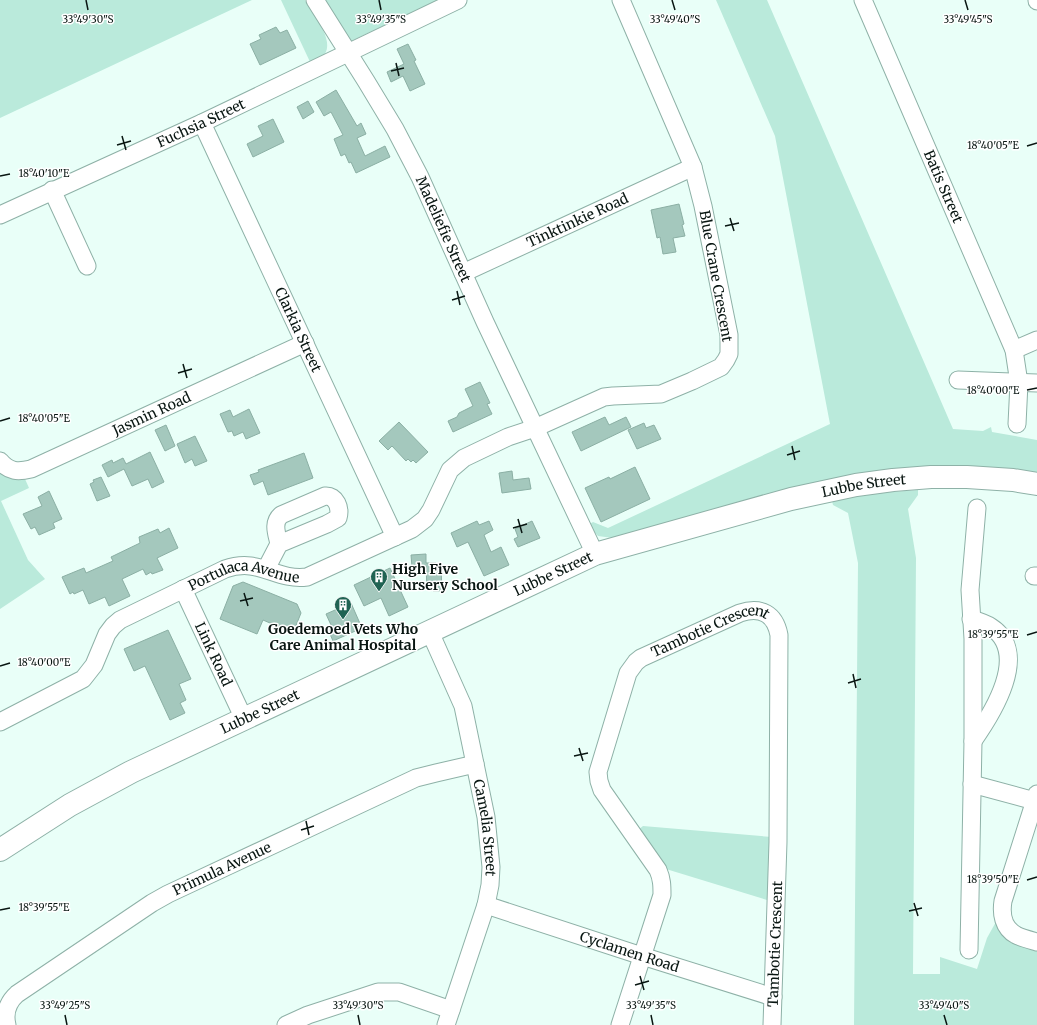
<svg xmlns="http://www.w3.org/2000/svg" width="1037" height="1025" viewBox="0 0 1037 1025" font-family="Merriweather,serif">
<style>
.green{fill:#baeadb}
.building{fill:#a4c8bd;stroke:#8bafa4}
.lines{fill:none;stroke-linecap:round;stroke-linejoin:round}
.minor-casing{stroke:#8eb1a7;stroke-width:19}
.major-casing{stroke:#8eb1a7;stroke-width:24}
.minor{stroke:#fff;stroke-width:17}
.major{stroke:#fff;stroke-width:22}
.ticks{fill:none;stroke:#091612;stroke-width:1.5}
.labels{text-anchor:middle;stroke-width:3;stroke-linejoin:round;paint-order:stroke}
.street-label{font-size:14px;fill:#091612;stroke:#fff}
.poi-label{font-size:14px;font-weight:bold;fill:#091612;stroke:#fff;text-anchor:start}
.ticks-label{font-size:10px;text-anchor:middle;fill:#091612;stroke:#fff;stroke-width:3;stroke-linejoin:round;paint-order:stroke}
</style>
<rect width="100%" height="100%" fill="#e9fff8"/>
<!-- green -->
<g class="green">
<polygon points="0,0 252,0 0,118"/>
<path d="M281,0H305C312,13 336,41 324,55C321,59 315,61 311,64Z"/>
<polygon points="322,0 438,0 351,41 345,39"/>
<polygon points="716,0 767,0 953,429 983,431 991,427 992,432 1037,440 1037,474 862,473 807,484 613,538 598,536 588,525 593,522 608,528 830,424 775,136"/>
<polygon points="0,469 25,479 29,488 1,501 28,560 45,579 0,609"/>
<polygon points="918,490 918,495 908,509 916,558 913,974 940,974 940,957 977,969 987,938 997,920 1037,948 1037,1025 854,1025 858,563 848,513 833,505 832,501 877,493"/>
<polygon points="643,826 772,837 767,900 666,869 638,830"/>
</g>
<!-- building -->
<g class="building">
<polygon points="276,27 280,33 287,30 296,48 260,65 250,44 261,39 259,35"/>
<polygon points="408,44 416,60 414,61 425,84 410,91 403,76 391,82 387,72 404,64 397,49"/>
<polygon points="336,90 357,126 361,123 366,134 357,138 365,156 385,146 390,157 356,173 351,162 349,163 345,154 341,156 334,139 343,135 331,112 324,116 316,102"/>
<polygon points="308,101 314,112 303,119 297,107"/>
<polygon points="273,119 284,142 253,157 247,144 263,136 258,126"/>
<polygon points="679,204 684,224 682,225 685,236 673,238 676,252 663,254 660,237 657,238 651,210"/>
<polygon points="480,382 490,403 487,404 492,414 453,432 448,421 457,417 459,413 473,406 465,389"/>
<polygon points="249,409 260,433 246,439 243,432 234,436 232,431 228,432 220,414 230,410 233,417"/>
<polygon points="605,417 609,425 626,417 631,427 581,451 572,432"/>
<polygon points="399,422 428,452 416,463 413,460 411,462 408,459 406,461 392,446 388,450 379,441"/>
<polygon points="644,423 646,428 654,425 661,439 637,449 628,430"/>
<polygon points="166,425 175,446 165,451 155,430"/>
<polygon points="195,436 207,461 195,466 192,459 185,463 177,444"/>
<polygon points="150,452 164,482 152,488 148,479 132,486 124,469 108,477 102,465 112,460 113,463 123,458 126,464"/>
<polygon points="304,453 313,478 268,495 263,481 254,485 250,475 259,472 258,470"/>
<polygon points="635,467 650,499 601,522 585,488 609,477 610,479"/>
<polygon points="512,471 513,480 529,478 531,489 502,493 499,473"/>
<polygon points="101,477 110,496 97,501 90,484 94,482 93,480"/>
<polygon points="49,491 62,519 53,523 55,528 39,535 35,527 31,529 23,514 42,506 38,497"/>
<polygon points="477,521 479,525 489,521 493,530 484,535 491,552 501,547 509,565 484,576 468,542 457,547 451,533"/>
<polygon points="532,521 540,538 518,547 514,539 518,537 515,529"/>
<polygon points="169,528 178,548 157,558 163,570 152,574 151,572 146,575 143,569 122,579 130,596 109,606 105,597 89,604 83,590 74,594 73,592 70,594 62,577 84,568 86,573 113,561 111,557 140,543 139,537 158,529 160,533"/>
<polygon points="426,554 426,563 436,563 436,568 441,567 442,591 433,591 433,588 427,588 426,566 412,567 411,555"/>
<polygon points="390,568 408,607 389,616 381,598 364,606 354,585"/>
<polygon points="243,582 297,604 301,613 293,633 263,620 257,634 220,619 233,586"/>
<polygon points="351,603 362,628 333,641 327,627 331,625 326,614"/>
<polygon points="168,630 191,679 179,684 186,700 180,703 185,713 170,720 145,666 134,671 124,649"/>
</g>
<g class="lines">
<defs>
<g id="minor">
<path id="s1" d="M315,0L366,81L395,129L420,177L485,322L595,554"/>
<path id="s2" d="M863,0L1014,350L1019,383L1017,424"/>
<polyline points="1037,0 1037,1"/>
<path id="s3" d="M202,123L395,537"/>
<polyline points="52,190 87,266"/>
<path id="s4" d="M0,215L202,123L458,0"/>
<path id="s5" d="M463,273L693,167"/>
<polyline points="1014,350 1037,340"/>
<polyline points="958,380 1037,383"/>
<path id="s6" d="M0,461C9,472 18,472 31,469L305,343"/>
<path d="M266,569L279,544L327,524L338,518C341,508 336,495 325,496L281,515C272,523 277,534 279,544"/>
<polyline points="1034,576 1037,576"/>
<path id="s7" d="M183,589L244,719"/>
<path d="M971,619C978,621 985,623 991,627C1031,653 992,714 973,741"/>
<path id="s8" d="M430,632L463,706L486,817L491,867L490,885L486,905L446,1025"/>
<path id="s9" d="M0,722L83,679L94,665L107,634L113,626L120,620L225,569C260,557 275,581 307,577L412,529L425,519L431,510L450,470L464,458L508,437L535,428L604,397L613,396L661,394L692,381L721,367L726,360L729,354V335L703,206L693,167L621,0"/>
<polyline points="972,784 1035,801"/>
<path d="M1037,794L1003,901C1001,913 1003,928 1016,935C1022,938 1030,940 1037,942"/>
<path id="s10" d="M486,905L642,956L773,997"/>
<polyline points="969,950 973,741 973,639 970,590 977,508"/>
<path id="s11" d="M7,1025C4,1013 8,1002 17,994L152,903L168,894L416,778L436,773L475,764"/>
<polyline points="286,1025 308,1015 378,992 399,992 451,1010"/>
<path id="s12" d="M620,1025L662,895C662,886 662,879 658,870L602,790L599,781L598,772L628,673L636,662L641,658L740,613C761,606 775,614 779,635L778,842L772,1025"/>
</g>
<g id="major">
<path id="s13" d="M0,850L70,805L131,772L595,554L791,499L856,485L893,480L931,477H967L1013,480L1037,484"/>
</g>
</defs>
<!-- minor casing -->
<use href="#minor" class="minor-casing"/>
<!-- major casing -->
<use href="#major" class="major-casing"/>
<!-- minor -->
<use href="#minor" class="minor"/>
<!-- major -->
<use href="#major" class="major"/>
</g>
<!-- ticks -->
<path class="ticks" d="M86,0L88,10M379,0L381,10M672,0L675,10M965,0L968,10M396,63L399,76M391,71L404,68M122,136L126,150M117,145L131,141M1027,146L1037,143M0,176L10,174M730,218L734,231M725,226L739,223M457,291L460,305M452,300L465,296M183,364L187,378M178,373L192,369M1027,390L1037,388M0,421L10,418M792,446L795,460M787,455L800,451M518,519L522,533M513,528L527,524M244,593L248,606M240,601L253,598M1027,635L1037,632M0,666L10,663M853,674L856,688M848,683L861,679M579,748L583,761M574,756L588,753M306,821L309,835M301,830L314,826M1027,880L1037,877M914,903L918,916M0,910L10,908M909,911L922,908M640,976L644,990M635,985L649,981M65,1015L67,1025M358,1015L360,1025M651,1015L653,1025M944,1015L947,1025"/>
<!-- icons -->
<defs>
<symbol id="building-pin" viewBox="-11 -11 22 30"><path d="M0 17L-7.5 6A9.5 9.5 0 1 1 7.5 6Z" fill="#206353" stroke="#fff"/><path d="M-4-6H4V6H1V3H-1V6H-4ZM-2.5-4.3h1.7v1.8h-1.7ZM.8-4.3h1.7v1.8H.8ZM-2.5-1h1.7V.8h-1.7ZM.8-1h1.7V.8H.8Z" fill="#fff"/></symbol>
</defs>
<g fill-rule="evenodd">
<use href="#building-pin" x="369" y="567" width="20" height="27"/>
<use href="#building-pin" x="333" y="595" width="20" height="27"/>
</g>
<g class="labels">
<!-- street labels -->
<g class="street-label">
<text dy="5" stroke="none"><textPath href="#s4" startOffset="221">Fuchsia Street</textPath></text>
<text dy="5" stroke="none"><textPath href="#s2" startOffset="203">Batis Street</textPath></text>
<text dy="5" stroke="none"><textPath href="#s5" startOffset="126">Tinktinkie Road</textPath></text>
<text dy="5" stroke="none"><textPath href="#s1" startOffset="263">Madeliefie Street</textPath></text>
<text transform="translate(716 276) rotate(80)" y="5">Blue Crane Crescent</text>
<text dy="5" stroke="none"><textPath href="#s3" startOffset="228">Clarkia Street</textPath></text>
<text dy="5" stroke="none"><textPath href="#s6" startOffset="167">Jasmin Road</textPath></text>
<text dy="5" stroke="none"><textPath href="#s13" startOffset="943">Lubbe Street</textPath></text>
<text dy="5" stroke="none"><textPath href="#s13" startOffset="619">Lubbe Street</textPath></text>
<text dy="5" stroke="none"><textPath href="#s9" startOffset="299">Portulaca Avenue</textPath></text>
<text dy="5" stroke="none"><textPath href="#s12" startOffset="477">Tambotie Crescent</textPath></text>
<text dy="5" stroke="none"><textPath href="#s7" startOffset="72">Link Road</textPath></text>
<text dy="5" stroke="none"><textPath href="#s13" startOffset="295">Lubbe Street</textPath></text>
<text dy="5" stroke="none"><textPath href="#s8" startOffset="205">Camelia Street</textPath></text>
<text dy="5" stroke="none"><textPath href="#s11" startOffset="275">Primula Avenue</textPath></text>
<text transform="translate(775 944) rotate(-88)" y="5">Tambotie Crescent</text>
<text dy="5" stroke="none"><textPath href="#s10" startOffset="151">Cyclamen Road</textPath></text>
</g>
<!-- poi labels -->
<g class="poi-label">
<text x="392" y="574">High Five<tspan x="392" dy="16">Nursery School</tspan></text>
<text x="343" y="634" text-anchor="middle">Goedemoed Vets Who<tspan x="343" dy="16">Care Animal Hospital</tspan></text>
</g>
</g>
<g class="ticks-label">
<text x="88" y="23">33°49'30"S</text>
<text x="381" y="23">33°49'35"S</text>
<text x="675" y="23">33°49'40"S</text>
<text x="968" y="23">33°49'45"S</text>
<text x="993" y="149">18°40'05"E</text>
<text x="44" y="177">18°40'10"E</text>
<text x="993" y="394">18°40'00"E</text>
<text x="44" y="422">18°40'05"E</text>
<text x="993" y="638">18°39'55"E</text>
<text x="44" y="666">18°40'00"E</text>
<text x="993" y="883">18°39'50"E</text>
<text x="44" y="911">18°39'55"E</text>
<text x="65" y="1009">33°49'25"S</text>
<text x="358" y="1009">33°49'30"S</text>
<text x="651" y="1009">33°49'35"S</text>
<text x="944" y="1009">33°49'40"S</text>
</g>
</svg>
